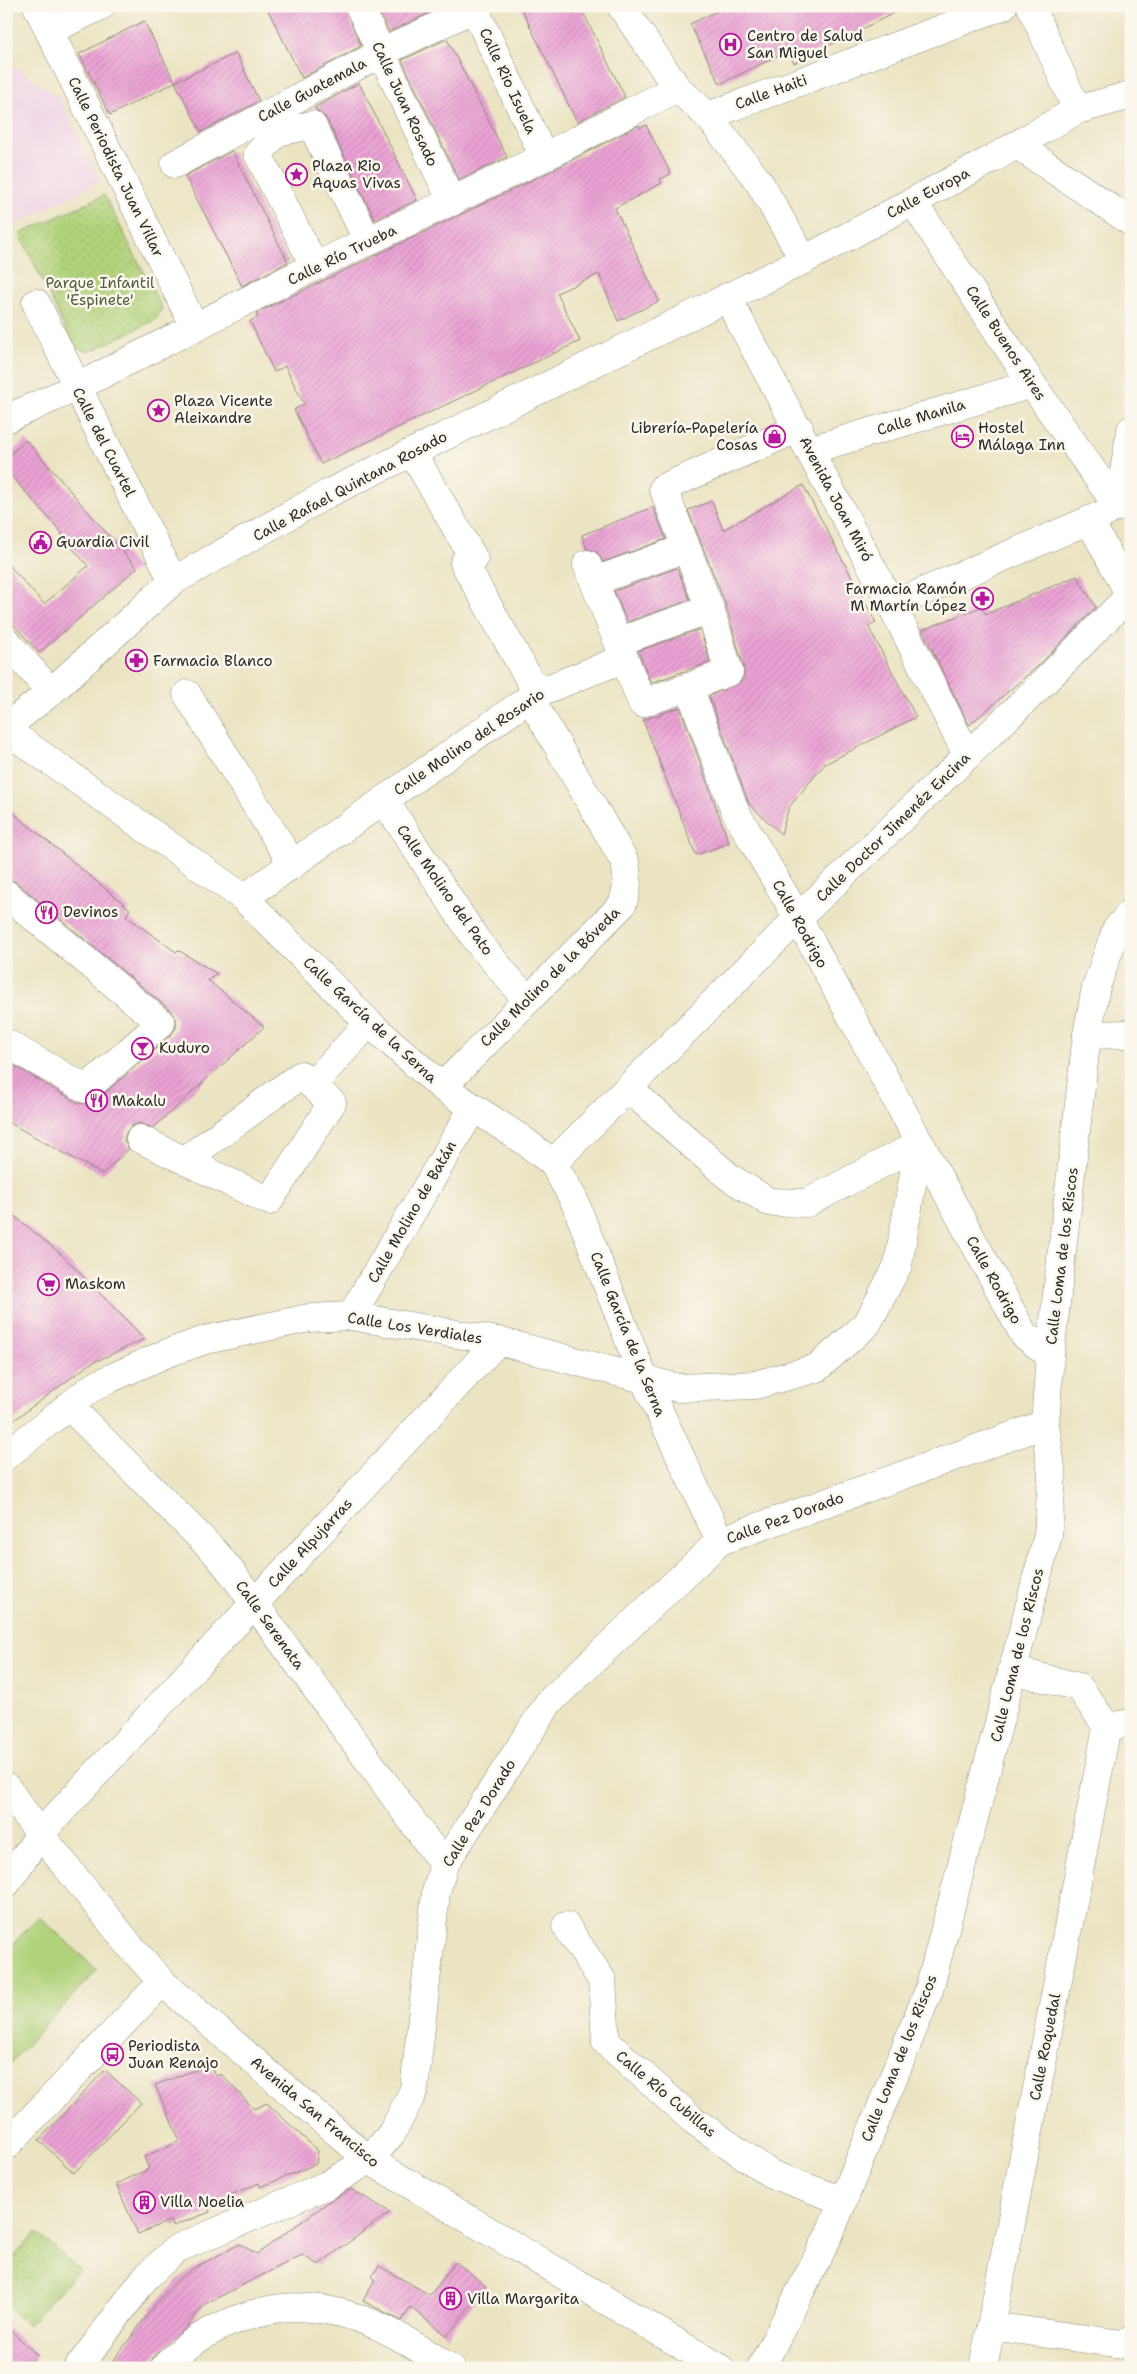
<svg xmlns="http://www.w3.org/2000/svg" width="1137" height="2374" viewBox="0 0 1137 2374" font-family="'Shantell Sans',sans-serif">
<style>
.built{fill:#efd0e6}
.green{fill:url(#green-dots);stroke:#6e7e52}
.pitch{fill:#b1d27a;stroke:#6e7e52}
.building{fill:url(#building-hatch)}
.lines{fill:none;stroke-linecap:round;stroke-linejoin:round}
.minor-casing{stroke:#8b8877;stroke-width:29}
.minor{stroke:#fff;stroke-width:28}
.labels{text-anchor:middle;stroke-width:5;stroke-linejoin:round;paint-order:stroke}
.poi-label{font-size:15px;fill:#2b2b2b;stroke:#fbf7ec;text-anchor:start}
.street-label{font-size:15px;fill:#2b2b2b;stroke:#fbf7ec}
.park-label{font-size:15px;fill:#535d43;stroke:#fbf7ec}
</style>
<defs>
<pattern id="green-dots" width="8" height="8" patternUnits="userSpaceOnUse" patternTransform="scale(1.25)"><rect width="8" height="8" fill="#b1d27a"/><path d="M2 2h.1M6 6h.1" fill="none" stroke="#98b46a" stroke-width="1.8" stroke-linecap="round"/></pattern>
<pattern id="building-hatch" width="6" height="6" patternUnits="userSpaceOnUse" patternTransform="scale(1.25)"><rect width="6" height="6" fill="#eba3d5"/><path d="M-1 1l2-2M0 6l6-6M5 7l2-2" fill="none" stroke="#ca8cb7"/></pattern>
</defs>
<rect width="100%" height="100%" fill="#fbf7ec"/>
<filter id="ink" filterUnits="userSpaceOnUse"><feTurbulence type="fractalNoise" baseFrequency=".02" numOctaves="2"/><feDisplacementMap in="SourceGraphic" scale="10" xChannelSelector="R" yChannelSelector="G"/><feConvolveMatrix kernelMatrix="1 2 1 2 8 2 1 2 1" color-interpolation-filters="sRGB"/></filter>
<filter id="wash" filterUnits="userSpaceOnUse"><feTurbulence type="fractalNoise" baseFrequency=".0096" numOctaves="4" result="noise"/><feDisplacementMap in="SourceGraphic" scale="20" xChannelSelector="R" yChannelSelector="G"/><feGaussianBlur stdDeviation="1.12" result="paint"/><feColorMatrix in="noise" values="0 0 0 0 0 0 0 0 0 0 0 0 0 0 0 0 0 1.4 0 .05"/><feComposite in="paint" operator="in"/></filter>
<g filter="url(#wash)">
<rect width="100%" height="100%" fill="#ebe4c3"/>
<!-- built -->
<polygon class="built" points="6,60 60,99 100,181 6,229"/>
<!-- green -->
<g class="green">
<polygon points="104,195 162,308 155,320 91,351 82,350 73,345 20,234"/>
<polygon points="37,2232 79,2270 28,2325 6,2305 6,2265"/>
</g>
<!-- pitch -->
<polygon class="pitch" points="39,1916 97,1970 6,2067 6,1952"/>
<g id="blocks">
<!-- building -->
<g class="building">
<polygon points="266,6 344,6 361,46 302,78"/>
<polygon points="376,6 431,6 433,11 389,32"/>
<polygon points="520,6 580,6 625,97 577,122"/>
<polygon points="727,6 908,6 794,63 788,51 720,84 690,24"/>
<polygon points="144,21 175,82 110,115 79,54"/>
<polygon points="447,39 507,157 459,180 402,60"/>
<polygon points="236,53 259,101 201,132 175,82"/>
<polygon points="359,83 417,200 375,220 326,118 314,108"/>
<polygon points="639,125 640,128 646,125 671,174 660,179 662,183 615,208 659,301 618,321 599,274 557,293 580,341 321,464 294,410 304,404 285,366 274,372 250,321 258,317 256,313 551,171"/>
<polygon points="232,151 288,262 242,286 185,176"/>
<polygon points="26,440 137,568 39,653 6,616 6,562 44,604 88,566 61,535 63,534 6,470 6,458"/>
<polygon points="803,485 876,623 868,626 916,717 825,764 789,807 781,834 749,804 709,696 740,682 744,676 744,668 725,603 688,510 712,501 723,530"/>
<polygon points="653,507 666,539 603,562 597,552 587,549 582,535"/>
<polygon points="677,568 690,600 627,622 614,591"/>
<polygon points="1077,576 1096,607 1038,666 969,725 922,630 981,607 986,614"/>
<polygon points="700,629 710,662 651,683 638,651"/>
<polygon points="680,707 729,843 696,855 643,720"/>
<polygon points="6,807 130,909 126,916 176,952 178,950 217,974 208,980 264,1027 153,1128 139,1123 131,1126 126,1133 124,1140 129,1149 102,1174 6,1121 6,1061 78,1103 88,1104 96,1101 171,1035 176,1028 176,1019 171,1011 16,882 6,879"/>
<polygon points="6,1209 62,1255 145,1339 90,1364 6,1426"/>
<polygon points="209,2065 216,2076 221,2074 254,2109 267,2103 318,2151 316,2164 260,2187 259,2183 208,2205 210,2212 173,2226 171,2220 138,2234 116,2184 149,2169 144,2157 180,2141 155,2085"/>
<polygon points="105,2070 141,2103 74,2173 39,2140"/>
<polygon points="351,2189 390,2212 318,2265 302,2255 205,2304 184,2330 153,2357 149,2368 108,2368 154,2306 177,2280 192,2269 240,2244 257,2254 330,2201"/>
<polygon points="456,2262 486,2286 447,2336 410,2307 402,2321 363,2301 375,2279 372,2276 379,2266 430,2295"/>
<polygon points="6,2326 37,2355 25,2368 6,2368"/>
</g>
</g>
</g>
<g filter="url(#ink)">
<use href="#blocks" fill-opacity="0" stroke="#8b8877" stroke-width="1"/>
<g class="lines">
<defs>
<g id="minor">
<polyline points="37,6 195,328"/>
<polyline points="359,6 452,202"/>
<polyline points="473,6 544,157"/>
<polyline points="621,6 677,88 708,116 759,182 804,260"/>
<polyline points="1031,6 1077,110"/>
<polyline points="49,31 101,6"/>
<polyline points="708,116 1003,6"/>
<polyline points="1017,145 1131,222"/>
<polyline points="175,164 381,53 479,6"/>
<polyline points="913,202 1032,384 1118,507"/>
<polyline points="315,267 258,154 277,132 312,125 368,242"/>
<polyline points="727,297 884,590 967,755"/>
<polyline points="36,303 173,581"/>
<polyline points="6,419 77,387 301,273 544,157 677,88"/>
<polyline points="799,428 663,488 710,609 729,672 689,687 735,811 798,918 1024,1335 1050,1355"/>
<polyline points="810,450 1032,384"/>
<polyline points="412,452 474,559"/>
<polyline points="1118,507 1131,430"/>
<polyline points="464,563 537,693"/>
<polyline points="587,564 642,703 689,687"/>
<polyline points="606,577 686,548"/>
<polyline points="892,605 1106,513"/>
<polyline points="626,639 710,609"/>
<polyline points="6,641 51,692"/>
<polyline points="187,694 293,865"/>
<polyline points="6,727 51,692 173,581 327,494 804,260 992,159 1077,110 1131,95"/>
<polyline points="6,730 244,898 369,1023 442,1087 523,1140 553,1163 574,1200 644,1379 720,1541"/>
<polyline points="384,800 477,941 527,1000"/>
<polyline points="6,894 161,1023 86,1089 6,1043"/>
<polyline points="244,898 537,693 623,659"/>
<polyline points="1087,1035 1131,1034"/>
<polyline points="312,1085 369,1023"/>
<path d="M442,1087L622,905C628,889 628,878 625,862L530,698"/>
<polyline points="628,1088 729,1177 769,1202 807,1203 919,1144"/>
<polyline points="140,1139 269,1201 332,1103 301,1075 185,1160"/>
<polyline points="553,1163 798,918 1041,685 1130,595 1089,520"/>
<polyline points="351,1316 473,1108"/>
<polyline points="70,1407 215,1552 233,1574 444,1865"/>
<polyline points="6,1456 90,1389 109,1379 165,1354 205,1340 309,1318 351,1316 498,1341 678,1388 755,1385 817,1368 867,1324 898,1265 919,1144"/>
<polyline points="1012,1670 1079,1687 1107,1727 1131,1723"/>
<polyline points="6,1787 40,1834 131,1947 162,1982 369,2160 720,2368"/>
<polyline points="6,1884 40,1834 498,1341"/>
<polyline points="566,1926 602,1980 606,2042 693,2120 771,2174 841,2200"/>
<polyline points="6,2146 162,1982"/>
<polyline points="991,2326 1122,2344 1131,2340"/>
<polyline points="78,2368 145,2278 176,2249 327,2185 369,2160 392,2133 414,2090 436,1892 444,1865 549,1702 720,1541 1045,1424"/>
<path d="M164,2368C190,2337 235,2316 274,2309C305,2304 343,2311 371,2323C399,2334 425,2353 451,2368"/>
<polyline points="761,2368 829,2235 929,1990 1048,1535 1052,1475 1045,1424 1050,1355 1087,1035 1096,987 1116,930 1131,912"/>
<polyline points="983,2368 1107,1727"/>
</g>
</defs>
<!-- minor casing -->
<use href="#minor" class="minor-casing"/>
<!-- minor -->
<use href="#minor" class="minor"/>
</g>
</g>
<!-- icons -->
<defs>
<symbol id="hospital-ring" viewBox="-11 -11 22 22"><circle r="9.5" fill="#fbf7ec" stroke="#b5179e" stroke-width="1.5"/><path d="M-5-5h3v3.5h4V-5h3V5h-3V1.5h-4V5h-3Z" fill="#b5179e"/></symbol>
<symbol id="sight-ring" viewBox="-11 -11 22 22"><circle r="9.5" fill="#fbf7ec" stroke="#b5179e" stroke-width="1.5"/><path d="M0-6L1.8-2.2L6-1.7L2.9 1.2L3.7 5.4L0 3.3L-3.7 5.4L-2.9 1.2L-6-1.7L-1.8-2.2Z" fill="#b5179e"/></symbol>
<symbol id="shop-ring" viewBox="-11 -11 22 22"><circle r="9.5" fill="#fbf7ec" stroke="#b5179e" stroke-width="1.5"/><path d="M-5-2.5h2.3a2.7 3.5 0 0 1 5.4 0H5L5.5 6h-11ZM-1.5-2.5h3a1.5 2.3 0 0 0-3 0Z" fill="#b5179e"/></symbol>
<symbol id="hotel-ring" viewBox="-11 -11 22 22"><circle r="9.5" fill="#fbf7ec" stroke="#b5179e" stroke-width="1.5"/><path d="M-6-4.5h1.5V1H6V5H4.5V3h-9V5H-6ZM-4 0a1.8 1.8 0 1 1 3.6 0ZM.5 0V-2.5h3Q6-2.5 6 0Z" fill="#b5179e"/></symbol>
<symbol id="civic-ring" viewBox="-11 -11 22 22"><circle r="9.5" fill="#fbf7ec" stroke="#b5179e" stroke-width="1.5"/><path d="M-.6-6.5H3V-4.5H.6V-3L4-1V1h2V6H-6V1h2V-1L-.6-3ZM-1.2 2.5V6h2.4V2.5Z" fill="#b5179e"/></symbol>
<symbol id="pharmacy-ring" viewBox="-11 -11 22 22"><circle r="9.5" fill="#fbf7ec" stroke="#b5179e" stroke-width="1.5"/><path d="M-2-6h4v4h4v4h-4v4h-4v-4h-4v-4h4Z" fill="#b5179e"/></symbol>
<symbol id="restaurant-ring" viewBox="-11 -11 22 22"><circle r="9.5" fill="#fbf7ec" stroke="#b5179e" stroke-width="1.5"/><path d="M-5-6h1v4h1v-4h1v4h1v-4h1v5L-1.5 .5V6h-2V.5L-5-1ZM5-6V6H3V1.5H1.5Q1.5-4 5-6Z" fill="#b5179e"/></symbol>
<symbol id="bar-ring" viewBox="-11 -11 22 22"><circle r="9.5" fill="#fbf7ec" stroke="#b5179e" stroke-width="1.5"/><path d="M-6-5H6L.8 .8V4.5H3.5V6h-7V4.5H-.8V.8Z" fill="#b5179e"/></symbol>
<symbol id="supermarket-ring" viewBox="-11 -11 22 22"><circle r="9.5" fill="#fbf7ec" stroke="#b5179e" stroke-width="1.5"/><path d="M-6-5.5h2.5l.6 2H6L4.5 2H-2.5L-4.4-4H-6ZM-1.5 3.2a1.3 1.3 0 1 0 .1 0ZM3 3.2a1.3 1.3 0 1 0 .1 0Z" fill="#b5179e"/></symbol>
<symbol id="bus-ring" viewBox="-11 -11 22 22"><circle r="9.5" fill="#fbf7ec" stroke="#b5179e" stroke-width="1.5"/><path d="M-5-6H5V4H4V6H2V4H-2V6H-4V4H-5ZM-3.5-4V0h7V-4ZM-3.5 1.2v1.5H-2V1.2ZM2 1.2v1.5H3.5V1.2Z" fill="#b5179e"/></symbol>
<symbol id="building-ring" viewBox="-11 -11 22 22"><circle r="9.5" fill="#fbf7ec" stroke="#b5179e" stroke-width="1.5"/><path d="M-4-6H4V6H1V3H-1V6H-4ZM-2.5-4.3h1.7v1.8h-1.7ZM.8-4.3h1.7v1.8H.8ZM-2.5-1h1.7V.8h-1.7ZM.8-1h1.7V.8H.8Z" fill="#b5179e"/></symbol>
</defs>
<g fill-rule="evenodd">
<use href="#hospital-ring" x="718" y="32" width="25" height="25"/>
<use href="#sight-ring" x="284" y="162" width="25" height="25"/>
<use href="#sight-ring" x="146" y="398" width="25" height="25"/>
<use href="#shop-ring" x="762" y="424" width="25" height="25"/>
<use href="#hotel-ring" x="950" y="424" width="25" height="25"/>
<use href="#civic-ring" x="28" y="530" width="25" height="25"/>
<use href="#pharmacy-ring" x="970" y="586" width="25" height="25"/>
<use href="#pharmacy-ring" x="124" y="648" width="25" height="25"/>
<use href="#restaurant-ring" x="34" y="900" width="25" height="25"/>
<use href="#bar-ring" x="130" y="1036" width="25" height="25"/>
<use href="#restaurant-ring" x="84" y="1088" width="25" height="25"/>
<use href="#supermarket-ring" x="36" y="1272" width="25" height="25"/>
<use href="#bus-ring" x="100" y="2042" width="25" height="25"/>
<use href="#building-ring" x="132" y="2190" width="25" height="25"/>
<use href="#building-ring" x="438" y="2286" width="25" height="25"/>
</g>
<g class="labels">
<!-- poi labels -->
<g class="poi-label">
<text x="747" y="41">Centro de Salud<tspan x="747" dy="17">San Miguel</tspan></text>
<text x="312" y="171">Plaza Rio<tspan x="312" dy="17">Aquas Vivas</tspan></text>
<text x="174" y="406">Plaza Vicente<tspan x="174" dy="17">Aleixandre</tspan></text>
<text x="758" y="433" text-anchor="end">Librería-Papelería<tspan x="758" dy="17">Cosas</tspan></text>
<text x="978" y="433">Hostel<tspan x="978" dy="17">Málaga Inn</tspan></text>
<text x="56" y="547">Guardia Civil</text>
<text x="967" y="594" text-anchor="end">Farmacia Ramón<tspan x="967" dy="17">M Martín López</tspan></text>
<text x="153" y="666">Farmacia Blanco</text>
<text x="63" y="917">Devinos</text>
<text x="159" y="1053">Kuduro</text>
<text x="112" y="1106">Makalu</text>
<text x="65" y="1289">Maskom</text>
<text x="128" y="2051">Periodista<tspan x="128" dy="17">Juan Renajo</tspan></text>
<text x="160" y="2207">Villa Noelia</text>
<text x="467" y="2304">Villa Margarita</text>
</g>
<!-- street labels -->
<g class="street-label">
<text transform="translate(508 81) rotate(65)" y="5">Calle Rio Isuela</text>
<text transform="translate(312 90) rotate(-28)" y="5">Calle Guatemala</text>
<text transform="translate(771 92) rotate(-20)" y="5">Calle Haiti</text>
<text transform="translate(405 104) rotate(65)" y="5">Calle Juan Rosado</text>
<text transform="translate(116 167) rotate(64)" y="5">Calle Periodista Juan Villar</text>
<text transform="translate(928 193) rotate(-28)" y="5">Calle Europa</text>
<text transform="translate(342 255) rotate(-26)" y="5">Calle Río Trueba</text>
<text transform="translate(1006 343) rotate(57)" y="5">Calle Buenos Aires</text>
<text transform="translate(921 417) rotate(-17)" y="5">Calle Manila</text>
<text transform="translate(104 442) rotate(63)" y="5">Calle del Cuartel</text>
<text transform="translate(350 486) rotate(-28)" y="5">Calle Rafael Quintana Rosado</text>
<text transform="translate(836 499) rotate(62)" y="5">Avenida Joan Miró</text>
<text transform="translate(469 742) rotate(-34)" y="5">Calle Molino del Rosario</text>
<text transform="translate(893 827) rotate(-44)" y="5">Calle Doctor Jimenéz Encina</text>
<text transform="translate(445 890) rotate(55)" y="5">Calle Molino del Pato</text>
<text transform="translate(800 924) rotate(61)" y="5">Calle Rodrigo</text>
<text transform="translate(550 977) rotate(-45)" y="5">Calle Molino de la Bóveda</text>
<text transform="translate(370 1020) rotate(43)" y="5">Calle García de la Serna</text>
<text transform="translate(412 1212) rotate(-60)" y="5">Calle Molino de Batán</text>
<text transform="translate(1062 1256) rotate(-83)" y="5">Calle Loma de los Riscos</text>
<text transform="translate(994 1280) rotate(61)" y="5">Calle Rodrigo</text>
<text transform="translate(415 1328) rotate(9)" y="5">Calle Los Verdiales</text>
<text transform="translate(628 1334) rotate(68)" y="5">Calle García de la Serna</text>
<text transform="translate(785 1518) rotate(-20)" y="5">Calle Pez Dorado</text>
<text transform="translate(310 1543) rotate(-47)" y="5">Calle Alpujarras</text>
<text transform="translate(270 1625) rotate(54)" y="5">Calle Serenata</text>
<text transform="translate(1017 1655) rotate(-76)" y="5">Calle Loma de los Riscos</text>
<text transform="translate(479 1813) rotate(-58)" y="5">Calle Pez Dorado</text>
<text transform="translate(1045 2047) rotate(-79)" y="5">Calle Roquedal</text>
<text transform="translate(899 2058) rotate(-68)" y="5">Calle Loma de los Riscos</text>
<text transform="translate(666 2094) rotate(40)" y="5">Calle Río Cubillas</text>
<text transform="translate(315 2112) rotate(40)" y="5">Avenida San Francisco</text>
</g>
<!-- park labels -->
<g class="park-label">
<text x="100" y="288">Parque Infantil<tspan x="100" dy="17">'Espinete'</tspan></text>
</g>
</g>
<!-- margin -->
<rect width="1137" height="2374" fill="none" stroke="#fbf7ec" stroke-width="25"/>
</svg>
